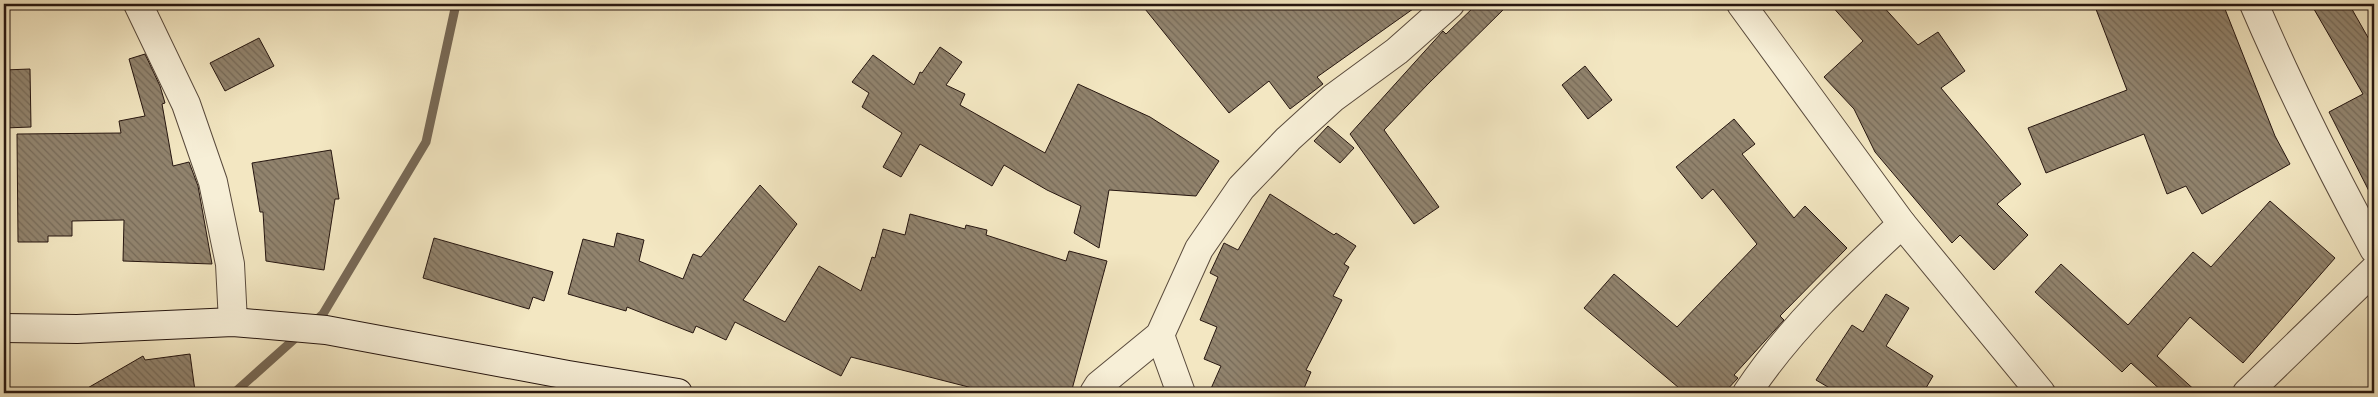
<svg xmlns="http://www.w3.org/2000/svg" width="2378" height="397" viewBox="0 0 2378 397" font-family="'Libre Caslon Text',serif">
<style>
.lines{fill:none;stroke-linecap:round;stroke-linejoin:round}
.stream{stroke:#776956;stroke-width:9}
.building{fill:url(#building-back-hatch);stroke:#261610}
.minor-casing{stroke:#594a3c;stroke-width:30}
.secondary-casing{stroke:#261610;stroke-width:30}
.minor{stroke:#f7efd7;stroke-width:28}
.secondary{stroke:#f7efd7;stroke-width:28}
</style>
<defs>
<pattern id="building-back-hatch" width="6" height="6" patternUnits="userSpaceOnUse" patternTransform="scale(1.25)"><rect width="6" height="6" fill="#91836d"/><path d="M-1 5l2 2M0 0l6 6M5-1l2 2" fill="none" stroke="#766a58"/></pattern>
</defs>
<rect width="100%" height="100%" fill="#f3e7c2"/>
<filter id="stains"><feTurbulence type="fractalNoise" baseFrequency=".004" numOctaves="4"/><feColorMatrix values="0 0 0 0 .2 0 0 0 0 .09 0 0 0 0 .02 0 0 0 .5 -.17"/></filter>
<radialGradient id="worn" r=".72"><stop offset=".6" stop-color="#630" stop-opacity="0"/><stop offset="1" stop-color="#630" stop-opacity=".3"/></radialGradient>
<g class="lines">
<!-- stream -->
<g class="stream">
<polyline points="314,322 323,314 426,142 456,4"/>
<polyline points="234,393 300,334"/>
</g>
</g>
<!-- building -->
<g class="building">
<polygon points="1141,4 1420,4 1317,77 1323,84 1290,109 1269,81 1229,113"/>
<polygon points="1477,4 1509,4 1428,84 1384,130 1439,207 1414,224 1350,134 1443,31 1446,34"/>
<polygon points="1830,4 1881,4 1918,45 1938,32 1965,71 1941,88 2021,184 1997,204 2028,235 1994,270 1960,235 1952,243 1875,152 1854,109 1824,77 1863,41"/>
<polygon points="2094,4 2223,4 2275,136 2290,164 2202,214 2186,186 2167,194 2144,134 2046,173 2028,128 2127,90"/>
<polygon points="2311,4 2349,4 2374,48 2374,201 2329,112 2363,94"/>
<polygon points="259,38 274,66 225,91 210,63"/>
<polygon points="940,47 962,62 946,85 965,94 960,105 1045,153 1078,84 1150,117 1219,161 1196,196 1109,190 1099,248 1074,233 1081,206 1047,190 1004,165 992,186 920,144 901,177 883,167 902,133 862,107 869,93 852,82 873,55 914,85 920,72 922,73"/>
<polygon points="145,54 160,86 165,103 162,104 173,166 189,162 198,186 212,264 123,261 124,220 72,221 72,236 48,236 48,242 18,242 17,134 121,133 119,121 145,116 129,59"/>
<polygon points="1585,66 1612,100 1588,119 1562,85"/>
<polygon points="30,69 31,127 4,128 4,70"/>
<polygon points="1734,119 1755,144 1742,154 1794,218 1805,206 1847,248 1780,316 1784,320 1734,375 1738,378 1724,393 1685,393 1584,308 1614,274 1677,327 1757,244 1713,189 1702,199 1676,167"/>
<polygon points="1328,126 1354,148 1340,163 1314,141"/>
<polygon points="331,150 339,199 335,199 324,270 266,261 263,212 260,212 252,163"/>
<polygon points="760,185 797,224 743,300 785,322 819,266 861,291 872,257 875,258 883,229 905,235 910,214 965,229 966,225 987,230 986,235 1066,261 1069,251 1107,261 1071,393 992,393 851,357 841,376 735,322 726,340 696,326 693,333 627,307 626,311 568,294 583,239 614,247 617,233 644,240 639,261 683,279 693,254 701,257"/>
<polygon points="1270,194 1334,235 1336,233 1356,246 1344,264 1349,267 1333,296 1342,300 1306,370 1311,372 1302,393 1209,393 1221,366 1204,359 1217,327 1200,320 1218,277 1210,273 1224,243 1238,250"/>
<polygon points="2270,201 2335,258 2243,363 2190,317 2157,356 2198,393 2164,393 2131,363 2122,372 2035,292 2061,264 2128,325 2193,252 2211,267"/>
<polygon points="434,238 553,272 544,301 533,297 529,309 423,278"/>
<polygon points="1886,294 1909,308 1886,346 1933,376 1923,393 1838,393 1816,380 1852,325 1863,332"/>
<polygon points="190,354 195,391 79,393 143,356 145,360"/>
</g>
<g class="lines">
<defs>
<g id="minor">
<polyline points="138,4 186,104 213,182 230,264 233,322"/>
<path d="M1741,4L1902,224C1846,276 1789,329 1747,393"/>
<path d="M2254,4C2290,88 2330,168 2374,249"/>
<polyline points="1902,224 2041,393"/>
<polyline points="1160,335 1181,393"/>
<polyline points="1094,393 1099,385 1160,335 1199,249 1241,188 1288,139 1333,98 1397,51 1450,4"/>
<polyline points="2247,393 2374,270"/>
</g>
<polyline id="secondary" points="4,328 77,329 233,322 326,330 568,375 678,393"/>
</defs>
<!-- minor casing -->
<use href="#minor" class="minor-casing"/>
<!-- secondary casing -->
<use href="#secondary" class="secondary-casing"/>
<!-- minor -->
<use href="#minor" class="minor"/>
<!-- secondary -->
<use href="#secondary" class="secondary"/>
</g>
<!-- margin -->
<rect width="2378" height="397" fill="none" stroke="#f3e7c2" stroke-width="20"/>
<rect x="5" y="5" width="2368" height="387" fill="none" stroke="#261610" stroke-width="2.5"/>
<rect x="10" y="10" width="2358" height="377" fill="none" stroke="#261610"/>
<rect width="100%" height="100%" filter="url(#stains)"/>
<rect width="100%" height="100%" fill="url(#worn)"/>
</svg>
